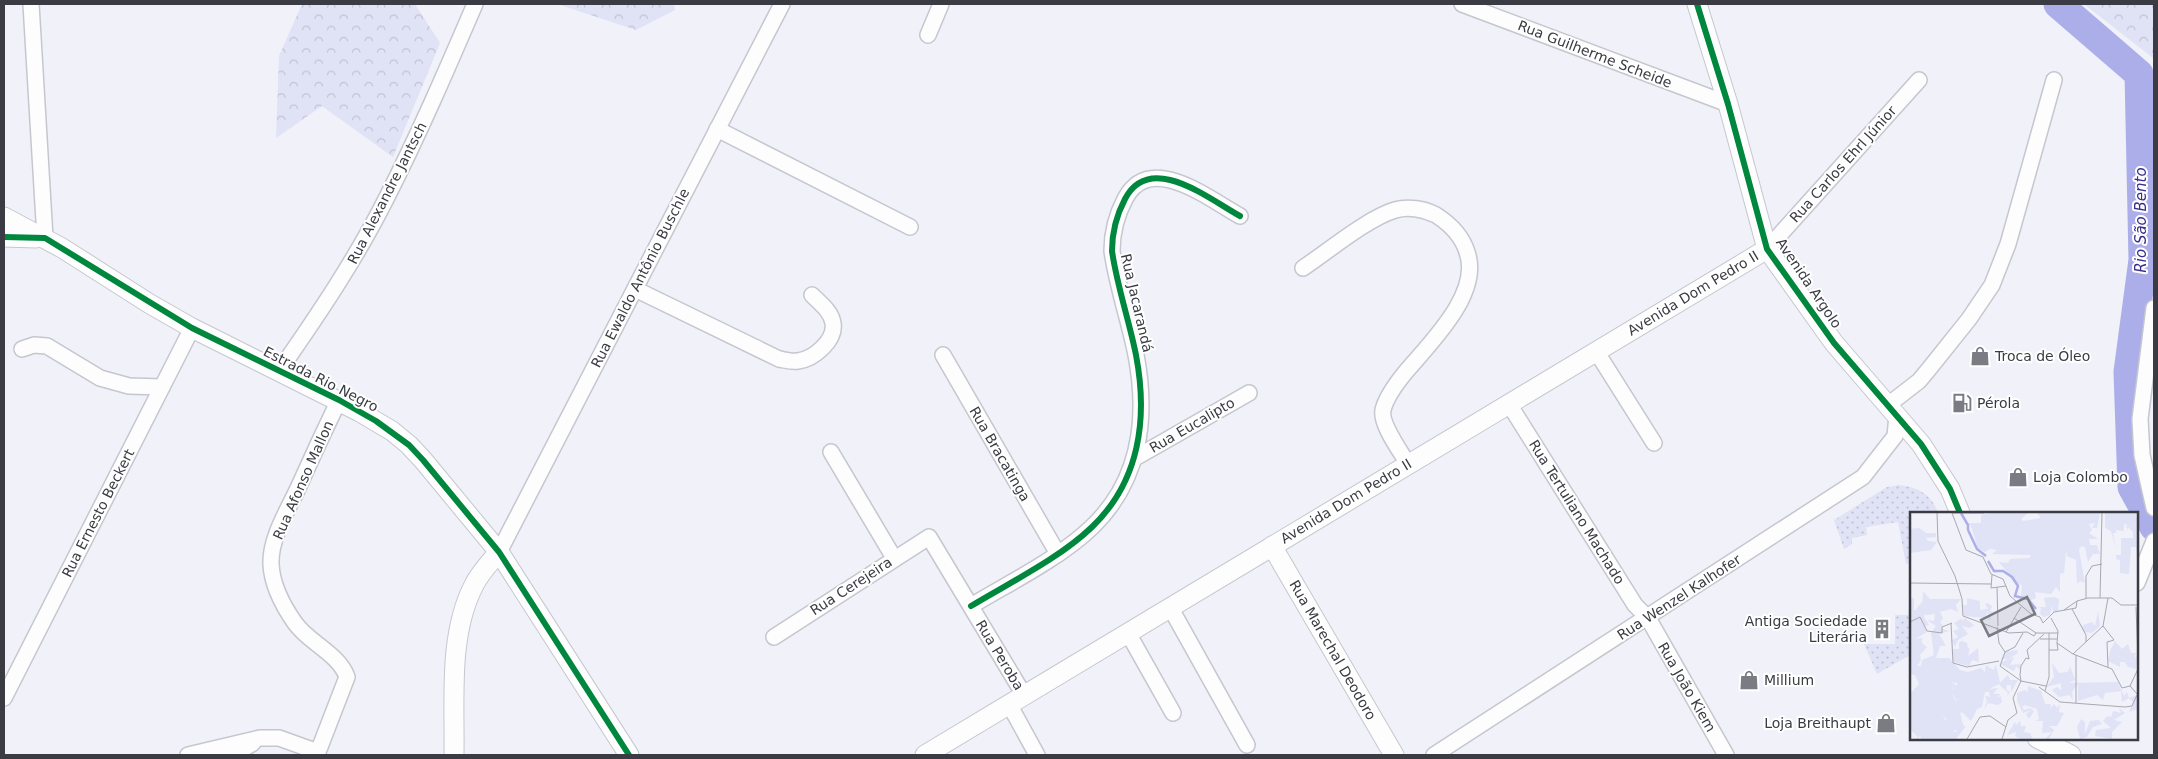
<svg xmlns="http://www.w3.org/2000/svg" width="2158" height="759" viewBox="0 0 2158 759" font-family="'DejaVu Sans',sans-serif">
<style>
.green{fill:url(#green-dots)}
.forest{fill:url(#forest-crowns)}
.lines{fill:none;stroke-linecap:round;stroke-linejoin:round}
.river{stroke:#acaeea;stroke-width:29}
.minor-casing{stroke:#c6c7ce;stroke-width:18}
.major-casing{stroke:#c6c7ce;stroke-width:21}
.minor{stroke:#fdfdfe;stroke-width:15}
.major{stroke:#fdfdfe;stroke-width:19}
.cycleway-casing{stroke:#fff;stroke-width:9}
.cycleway{stroke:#00873e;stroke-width:6}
.labels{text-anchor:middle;stroke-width:4;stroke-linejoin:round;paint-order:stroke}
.street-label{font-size:14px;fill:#3b3c43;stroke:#fff}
.poi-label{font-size:14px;fill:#3b3c43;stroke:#fff;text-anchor:start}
.water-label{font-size:15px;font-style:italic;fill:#372d8c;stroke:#fff}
.inset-river{fill:none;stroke:#acaeea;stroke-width:2.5}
.inset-road{fill:none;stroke:#a8a9b0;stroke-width:1}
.view{fill:#7a7b83;fill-opacity:0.15;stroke:#7a7b83;stroke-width:2.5}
.inset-edge{fill:none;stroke:#3b3c43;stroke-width:2.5}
</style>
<defs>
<pattern id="green-dots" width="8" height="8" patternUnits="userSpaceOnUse" patternTransform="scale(1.25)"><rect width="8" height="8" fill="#e0e2f6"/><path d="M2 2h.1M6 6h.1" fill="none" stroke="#c1c3d4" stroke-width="1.8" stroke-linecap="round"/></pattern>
<pattern id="forest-crowns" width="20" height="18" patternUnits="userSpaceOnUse" patternTransform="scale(1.25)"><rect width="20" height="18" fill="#e0e2f6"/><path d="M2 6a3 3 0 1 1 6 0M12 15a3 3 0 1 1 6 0" fill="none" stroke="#c1c3d4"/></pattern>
</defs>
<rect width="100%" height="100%" fill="#f0f1f9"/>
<!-- green -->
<g class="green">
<path d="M1899,485C1917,487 1932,494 1938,513H1912V563L1906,564L1898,522L1866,527L1867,535L1852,538V544L1844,549L1834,520L1887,487Z"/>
<polygon points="1912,602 1912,654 1877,674 1864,644 1895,644 1895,615 1908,615"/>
</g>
<!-- forest -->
<g class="forest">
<polygon points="302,4 415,4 440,43 393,157 322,106 276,138 279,56"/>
<polygon points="557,4 674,4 675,10 636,30"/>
<polygon points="2084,4 2154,4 2154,62 2153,58"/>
</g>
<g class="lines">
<!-- river -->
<polyline class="river" points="2058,4 2139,74 2143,260 2128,372 2132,487 2154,527"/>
<defs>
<g id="minor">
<polyline points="31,4 45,238"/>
<polyline points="1462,4 1728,104"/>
<polyline points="928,35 941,4"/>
<polyline points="717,129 910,227"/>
<polyline points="1767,249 1919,80"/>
<path d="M1303,268C1327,252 1368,218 1395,210C1408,206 1424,209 1436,215C1450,224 1462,236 1467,252C1482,294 1429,344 1404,374C1396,384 1386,397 1383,410C1380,424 1401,452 1408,464"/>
<path d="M635,289L779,359C785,360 792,362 798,361C814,359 836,340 833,323C831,311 820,303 812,295"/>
<polyline points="2154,308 2140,419 2142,455 2154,508"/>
<polyline points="22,349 34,345 47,346 100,378 129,386 162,387"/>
<polyline points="1596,351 1654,443"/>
<polyline points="943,355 1058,554"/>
<path d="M279,371C318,315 356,259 387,197C419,134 447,69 475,4"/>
<polyline points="1509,404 1635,605 1648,618 1726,755"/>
<polyline points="1888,405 1919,381 1929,369 1969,319 1992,285 2008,244 2054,80"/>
<polyline points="831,452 894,558"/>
<polyline points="1135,458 1249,393"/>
<polyline points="499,552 782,4"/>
<polyline points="2137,583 2154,541"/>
<path d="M971,606C1009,583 1060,558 1092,527C1140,481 1148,418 1136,355C1129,320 1117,286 1112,251C1112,231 1116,216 1125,199C1150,151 1209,199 1240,216"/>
<polyline points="1170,607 1247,745"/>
<polyline points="1128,633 1173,713"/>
<polyline points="774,637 929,537 1024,695"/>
<polyline points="4,698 192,328"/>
<polyline points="1009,704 1037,755"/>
<path d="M188,755L260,738H279L318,752L347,677C339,654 309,643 295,623C283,606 272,586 271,564C270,538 288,510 299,486C312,457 325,429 339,400"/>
<polyline points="233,755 253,743"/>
<polyline points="1434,755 1863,477 1895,436 1897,416"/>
</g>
<g id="major">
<polyline points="1697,4 1728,104 1767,249 1834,343 1921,444 1950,489 1960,513"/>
<polyline points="4,217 62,248 150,304 192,328 360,412 392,431 409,445 423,460 499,552 629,755"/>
<polyline points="4,237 36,238"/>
<polyline points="1272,546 1394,755"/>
<polyline points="2037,738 2071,755"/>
<path d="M454,755C455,700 448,635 474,585C480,573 490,562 499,552"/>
<polyline points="925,755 1767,249"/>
</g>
</defs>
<!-- minor casing -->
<use href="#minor" class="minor-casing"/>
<!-- major casing -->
<use href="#major" class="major-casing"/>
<!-- minor -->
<use href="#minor" class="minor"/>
<!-- major -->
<use href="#major" class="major"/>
<defs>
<g id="cycleway">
<polyline points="1697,4 1728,104 1767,249 1834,343 1921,444 1950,489 1960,513"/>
<polyline points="4,237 45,238 192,328 339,400 376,421 409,445 423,460 499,552 629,755"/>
<path d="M971,606C1009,583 1060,558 1092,527C1140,481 1148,418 1136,355C1129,320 1117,286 1112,251C1112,231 1116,216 1125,199C1150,151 1209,199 1240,216"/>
</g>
</defs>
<!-- cycleway casing -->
<use href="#cycleway" class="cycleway-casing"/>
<!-- cycleway -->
<use href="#cycleway" class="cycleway"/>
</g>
<!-- icons -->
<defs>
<symbol id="shop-bare" viewBox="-9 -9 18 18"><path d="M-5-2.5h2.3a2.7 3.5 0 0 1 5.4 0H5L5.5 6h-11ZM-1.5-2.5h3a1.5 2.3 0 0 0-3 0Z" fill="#7a7b83" stroke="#fff" stroke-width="2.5" paint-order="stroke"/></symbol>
<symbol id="fuel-bare" viewBox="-9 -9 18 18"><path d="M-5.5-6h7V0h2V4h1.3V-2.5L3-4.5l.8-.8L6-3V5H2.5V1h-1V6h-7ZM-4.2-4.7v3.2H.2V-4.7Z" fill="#7a7b83" stroke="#fff" stroke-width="2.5" paint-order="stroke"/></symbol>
<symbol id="building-bare" viewBox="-9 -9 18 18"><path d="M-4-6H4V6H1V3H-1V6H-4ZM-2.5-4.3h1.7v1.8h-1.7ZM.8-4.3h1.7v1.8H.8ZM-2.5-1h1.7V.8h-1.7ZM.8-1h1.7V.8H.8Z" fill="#7a7b83" stroke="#fff" stroke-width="2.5" paint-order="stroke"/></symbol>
</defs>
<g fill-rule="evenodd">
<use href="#shop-bare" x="1966" y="342" width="28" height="28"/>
<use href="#fuel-bare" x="1948" y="389" width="28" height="28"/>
<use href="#shop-bare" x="2004" y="463" width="28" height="28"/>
<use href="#building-bare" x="1868" y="615" width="28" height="28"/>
<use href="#shop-bare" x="1735" y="666" width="28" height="28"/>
<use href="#shop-bare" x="1872" y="709" width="28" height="28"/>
</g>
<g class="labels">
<!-- street labels -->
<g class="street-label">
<text transform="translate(1595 54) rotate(21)" y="5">Rua Guilherme Scheide</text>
<text transform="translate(1843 164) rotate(-48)" y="5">Rua Carlos Ehrl Júnior</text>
<text transform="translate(387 193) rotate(-63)" y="5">Rua Alexandre Jantsch</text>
<text transform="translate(640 278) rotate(-63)" y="5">Rua Ewaldo Antônio Buschle</text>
<text transform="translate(1809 283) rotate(56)" y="5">Avenida Argolo</text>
<text transform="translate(1693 293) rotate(-31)" y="5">Avenida Dom Pedro II</text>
<text transform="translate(1137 303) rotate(77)" y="5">Rua Jacarandá</text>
<text transform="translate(321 379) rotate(27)" y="5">Estrada Rio Negro</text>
<text transform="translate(1192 425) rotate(-30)" y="5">Rua Eucalipto</text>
<text transform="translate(1000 454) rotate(60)" y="5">Rua Bracatinga</text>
<text transform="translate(303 480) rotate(-66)" y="5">Rua Afonso Mallon</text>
<text transform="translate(1346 501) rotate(-31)" y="5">Avenida Dom Pedro II</text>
<text transform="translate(1577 512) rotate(58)" y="5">Rua Tertuliano Machado</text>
<text transform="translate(98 513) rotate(-63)" y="5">Rua Ernesto Beckert</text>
<text transform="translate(851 586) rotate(-33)" y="5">Rua Cerejeira</text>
<text transform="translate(1679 597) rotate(-33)" y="5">Rua Wenzel Kalhofer</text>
<text transform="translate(1333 650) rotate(60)" y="5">Rua Marechal Deodoro</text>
<text transform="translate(1000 655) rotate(59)" y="5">Rua Peroba</text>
<text transform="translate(1687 687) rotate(60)" y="5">Rua João Kiem</text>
</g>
<!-- poi labels -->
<g class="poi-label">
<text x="1995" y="361">Troca de Óleo</text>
<text x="1977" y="408">Pérola</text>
<text x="2033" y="482">Loja Colombo</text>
<text x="1867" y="626" text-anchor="end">Antiga Sociedade<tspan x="1867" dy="16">Literária</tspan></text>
<text x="1764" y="685">Millium</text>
<text x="1871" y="728" text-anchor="end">Loja Breithaupt</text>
</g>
<!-- water labels -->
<g class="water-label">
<text transform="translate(2141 220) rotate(-90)" y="5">Rio São Bento</text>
</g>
</g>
<!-- overview -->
<g transform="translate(1910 512)">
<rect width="228" height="228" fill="#f0f1f9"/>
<path d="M228,5L225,14L218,15V18L216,14L218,13L214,12V19L206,18V6ZM144,85L149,87L148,99L143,100L142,93L140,103L134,105L130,102L131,96L127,95H136L134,86ZM0,86H4V98H9L6,97L12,90L16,100L14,105L19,113L15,114L17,120L5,127L12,126V131L17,135L10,143L8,133L0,129ZM200,139L220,150L227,144L226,157L218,155L215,150H210V155L198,149ZM40,169L51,177L60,197L50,201L54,216L36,221L30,217L32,201L35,208L48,209L42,207L43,193L46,192L37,188V174L46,189L49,187Z" fill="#e0e2f6"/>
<path d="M80,1H118L111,7L113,9L131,6L127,1H190L187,16H182L185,11L179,12L182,18L179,21L188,27H179L180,33H187L190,42H183L178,50L175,35L171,34L169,38L175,71L170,69L167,72L166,48L157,44L156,39L154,61L150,62V80L146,75L141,82L125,80L126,86L119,89L111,84L112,73L106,71L89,50L98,51L100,47L119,46L121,43L82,42L87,38L80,37L75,40L68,36L61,14L57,11H71V3ZM195,1H227L225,7L206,6V21H203L206,37L201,19L195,16ZM227,6V42L226,35H221L219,62L210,61V48L206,47V43H211V26H223V20L218,15L225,14ZM9,16L16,21H26V25L16,26L18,29L27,30L21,38L0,41V17ZM13,79L20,87H51L46,93L48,100L41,97L30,100L33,106L30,111L33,113L30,116L39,119L29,122L36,134H30L26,146H39L50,158L58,160L71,156L75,160L76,153L83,158L86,153L90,171L98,163L100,168H108L101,180V173H97L96,177L100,180L97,184L98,181L89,172L79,177L88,176L83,182H91L86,186L91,184L92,190L88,193L78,191L74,197L77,189L75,184L80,185L79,180H75L72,195L67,197L61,209L52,200L60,197L52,191L51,178H47V171L41,170L44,178L49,180L48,190L37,175V188L46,191L43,193L47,200L42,207L50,209L40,212L32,202L31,217L35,221L39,217L45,220L47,219L44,215L56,214L46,227H11L10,223L8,227H5L8,225L0,217V182L9,172L5,163L0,162V129L8,132L11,148L7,154H11L12,148L24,143L21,121L26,114L17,108L24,109L25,102L16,103L12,97ZM57,86L70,89V98L78,97L75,92L78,91L82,94L80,99L86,101L79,103L81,107L78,108V99L75,106L54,104L53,93H57ZM188,99L190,114L182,121L174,120L172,114L176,112L182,110L185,114ZM52,106V109L55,106L64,113L60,116L52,114L58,122L48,128L45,135L42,128L48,125L43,119L49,117L44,111ZM52,129L57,131L58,137L60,135L58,144L68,136L69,150L62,148L59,154L43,150L42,137H49V130ZM205,129L212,137L218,132L221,141H226L224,148L220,150L200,139ZM107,138L108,141L98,147L104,145L100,153L111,152L110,158L106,154L104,159L90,152L97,147H91L96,140ZM142,151L149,161L158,160L160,154L165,168L159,171L208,170L214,184L217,180L219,186L227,183V197L219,200L223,190L219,186L212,190L211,179L195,181L193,188L187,183L168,189V172L162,180L163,188L159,183L149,185L142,178L147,175L151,178V171L136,175L144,165ZM118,174L131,179L135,192H141L140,197L144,192L147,196L150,192L149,200L154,201L147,214H139L144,218L139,227H135L142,220L132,221L133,209H126L129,207L127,197L115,193L112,195L114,198L120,196L124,199L119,207L116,202L121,198L113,201L107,189V181L115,178L118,180ZM209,196L215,201L204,208L212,210L202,220V227L185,224L186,218L201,216L193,209L197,204L201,205L203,199L211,201ZM171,207L175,210V222L180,209L189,208L192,212L183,215L177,225L170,227L167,215ZM110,209L111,214H116L114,220L120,221L123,227H110L105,224L106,220L97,223L105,210L106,213Z" fill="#e0e2f6"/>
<path class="inset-river" d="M51,1L58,13V18M58,18L67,37L76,44M78,49L84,59H93L102,65L108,74L105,84L118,87L126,97"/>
<path class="inset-road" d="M27,1L28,29L45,64L52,87L53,104L99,121L117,120L124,124L126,121H148M42,1H74M42,1L56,38L73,45L81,62L93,67L100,84L121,102L130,105L133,111L144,100L166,96L167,89M82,63L81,76L96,74M0,71L81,72M87,75L88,114M176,86V64L182,54L192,52M190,86L192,1M226,95L228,146M162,97L176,123V130M154,98L167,89L178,86H202L211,93H228M104,106L126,121M141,106L148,119L147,131L163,142L193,114L198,86M0,110L10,105L17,119L32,121V115L42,111M41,111L43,151L57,155L89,149M193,114L204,128L197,130L198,155M87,115L89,131L95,140L90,154L111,169L103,186L107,201L98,208L92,227M96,120L111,95M134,122L117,138L119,147L116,146L111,154L110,163L111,169L136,174M130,127H147M139,138H148L147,131M95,140L105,135L113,121M163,142L202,157L212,176L220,174L228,183M166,143V191M220,174L228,157M129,175L150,190L215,195L222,194L227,183M135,179L139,165V121M57,227L70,205L80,204L96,215"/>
<path class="view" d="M117,85L125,102L79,124L71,108Z"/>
<rect width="228" height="228" class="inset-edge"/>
</g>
<!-- border -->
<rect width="2158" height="759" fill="none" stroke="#3b3c43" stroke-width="10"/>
</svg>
